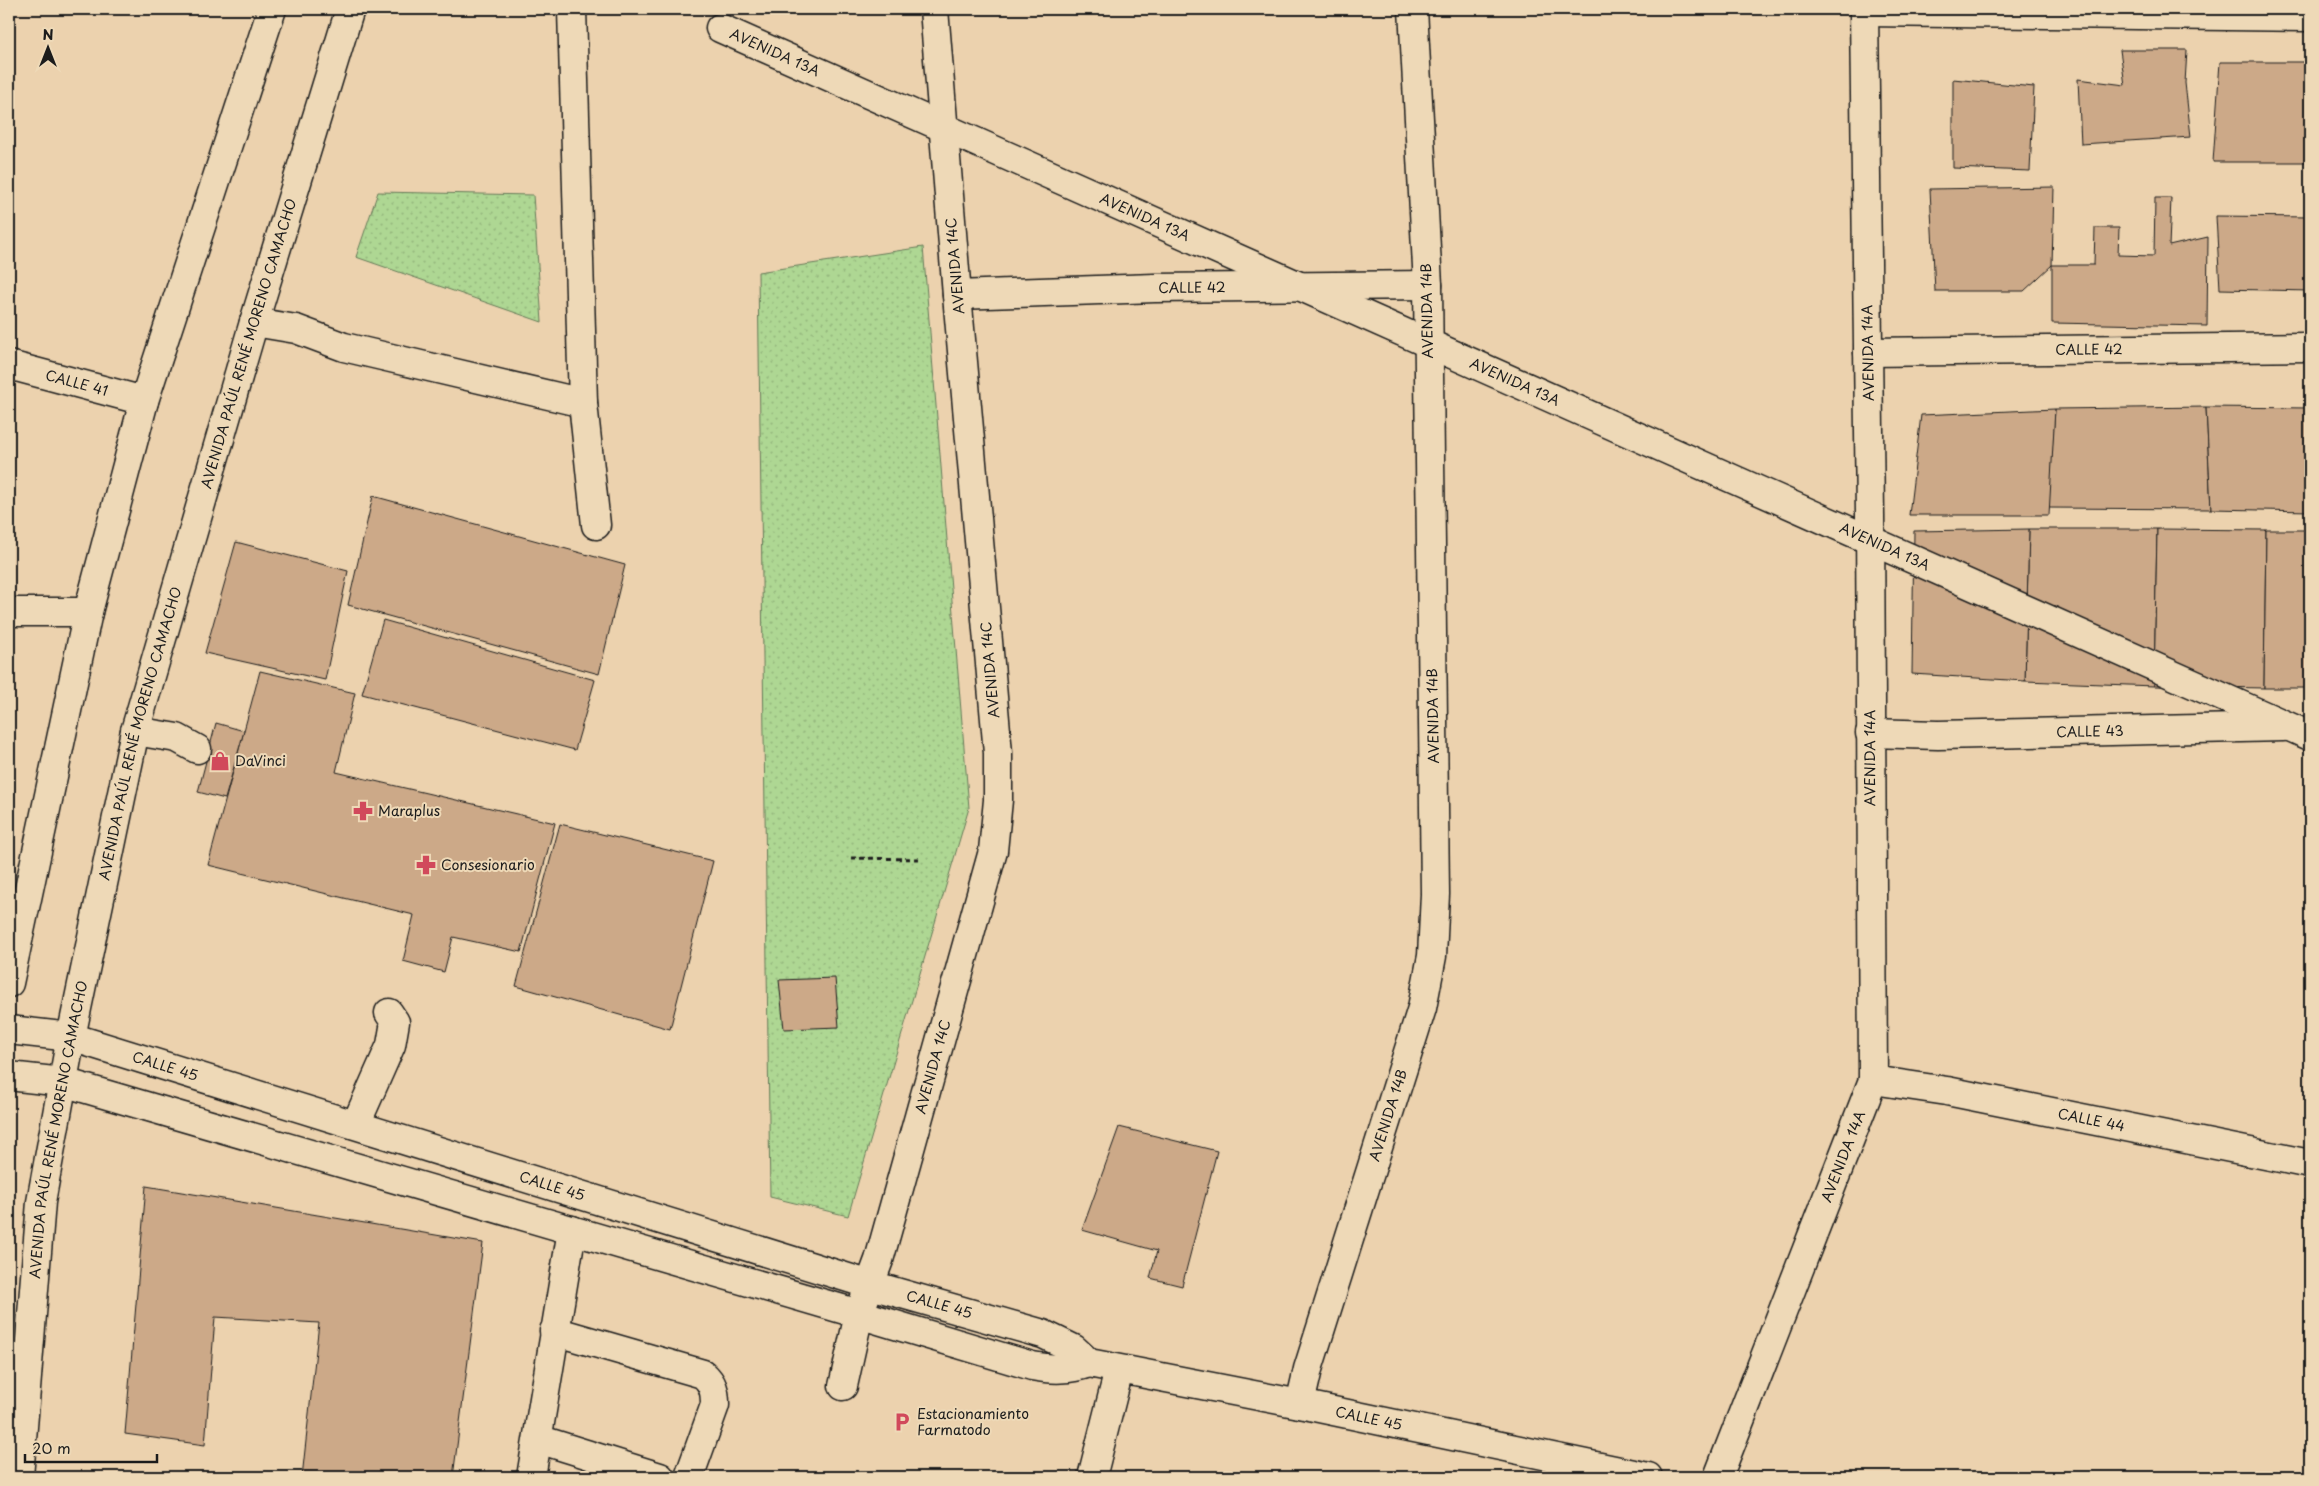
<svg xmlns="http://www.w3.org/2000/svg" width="2319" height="1486" viewBox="0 0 2319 1486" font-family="'Playpen Sans',sans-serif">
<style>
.park{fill:url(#park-dots);stroke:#657a58}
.building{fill:#cca988;stroke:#1c1c1c}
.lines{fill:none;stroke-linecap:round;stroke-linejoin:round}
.minor-casing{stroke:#1c1c1c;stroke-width:31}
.major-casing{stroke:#1c1c1c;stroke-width:31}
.path{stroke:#1c1c1c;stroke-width:3;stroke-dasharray:5 4;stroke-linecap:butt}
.minor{stroke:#eed9b7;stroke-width:28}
.major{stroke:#eed9b7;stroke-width:28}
.labels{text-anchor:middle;stroke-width:4;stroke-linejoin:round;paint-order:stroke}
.street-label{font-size:14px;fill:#1c1c1c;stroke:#eed9b7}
.poi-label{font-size:14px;fill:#1c1c1c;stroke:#eed9b7;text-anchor:start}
</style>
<defs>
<pattern id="park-dots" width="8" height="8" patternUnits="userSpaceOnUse" patternTransform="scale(1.25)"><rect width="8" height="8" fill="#aed793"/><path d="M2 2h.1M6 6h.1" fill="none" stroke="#95b87e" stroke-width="1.8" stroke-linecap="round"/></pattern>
</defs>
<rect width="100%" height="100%" fill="#ecd2ae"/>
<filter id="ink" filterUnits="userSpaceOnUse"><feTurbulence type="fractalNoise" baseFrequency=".02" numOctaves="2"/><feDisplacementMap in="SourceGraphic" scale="10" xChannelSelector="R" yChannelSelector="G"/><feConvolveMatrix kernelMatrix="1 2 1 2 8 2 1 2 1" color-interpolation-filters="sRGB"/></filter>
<g filter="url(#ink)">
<!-- park -->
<g class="park">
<polygon points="378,192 533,195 542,322 356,257"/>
<polygon points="923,247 969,808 848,1216 770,1197 758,272"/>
</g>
<!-- building -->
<g class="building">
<polygon points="2120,50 2187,50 2185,83 2191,137 2081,144 2078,79 2125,85"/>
<polygon points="2220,62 2310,62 2310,162 2213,162"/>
<polygon points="1953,79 2034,87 2030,171 1953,168"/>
<polygon points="2054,187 2052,265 2024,291 1935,291 1930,189"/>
<polygon points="2155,198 2171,198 2169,246 2208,237 2207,326 2052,323 2052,265 2094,265 2095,228 2119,228 2118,255 2154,256"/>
<polygon points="2216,216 2310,217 2310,291 2220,289"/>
<polygon points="2206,407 2211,509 2048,508 2055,409"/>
<polygon points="2206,407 2310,408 2310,511 2211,509"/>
<polygon points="2055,409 2049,515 1909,515 1921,415"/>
<polygon points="373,496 625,565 599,674 348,605"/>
<polygon points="2029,529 2157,529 2154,686 2025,681"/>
<polygon points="2029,529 2025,681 1912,674 1914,531"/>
<polygon points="2157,529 2266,530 2264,688 2154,686"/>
<polygon points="2266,530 2310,530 2310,688 2264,688"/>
<polygon points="236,542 348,571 325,680 205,653"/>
<polygon points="383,620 595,680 575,750 362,694"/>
<polygon points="260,671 355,693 336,772 555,823 521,952 453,937 444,972 403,961 414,915 208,865"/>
<polygon points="216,723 244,731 225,799 198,792"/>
<polygon points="560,824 713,861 670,1029 516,986"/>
<polygon points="835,978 839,1027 784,1029 779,980"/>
<polygon points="1119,1127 1217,1151 1182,1286 1150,1278 1157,1251 1082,1230"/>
<polygon points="146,1186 483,1243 453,1477 302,1477 319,1323 215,1317 205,1445 125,1434"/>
</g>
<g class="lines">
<defs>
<g id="minor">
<polyline points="572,9 583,403 596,525"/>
<polyline points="1864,12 2310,17"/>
<path id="s1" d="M720,28L2310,736"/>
<path id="s2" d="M957,295L1155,288L1428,285"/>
<polyline points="254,322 296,329 344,347 583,403"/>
<path id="s3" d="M1868,352L2310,347"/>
<path id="s4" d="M9,365L144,401"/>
<polyline points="9,612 88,612"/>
<polyline points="135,731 177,738 197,749"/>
<path id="s5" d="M1870,733L1938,735L2283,727"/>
<path id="s6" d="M9,1030L71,1037L871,1285L1043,1334L1074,1349L1089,1363L1300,1404L1648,1477"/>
<path d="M9,1076L63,1082L859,1314L1032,1366C1053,1370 1069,1370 1089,1363"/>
<path id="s7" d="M1873,1080L1947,1091L2310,1164"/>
<polyline points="356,1124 391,1045 395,1022 389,1013"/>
<path d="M554,1331L703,1374C713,1383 715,1391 715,1405L689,1477"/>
<path id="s8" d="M843,1386L859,1314L879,1260L993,851L998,800V753L957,295L934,9"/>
<path id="s9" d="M1300,1404L1308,1369L1422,1008L1432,956L1435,894L1428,285L1413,9"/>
<polyline points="538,1439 660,1477"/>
<polyline points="531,1477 572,1230"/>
<polyline points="1092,1477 1119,1370"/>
<path id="s10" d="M1718,1477L1873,1080L1870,515L1864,9"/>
</g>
<g id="major">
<polyline points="9,983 88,612 144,401 272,9"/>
<path id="s11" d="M19,1477L41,1202L71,1037L135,731L254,322L350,9"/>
</g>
</defs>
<!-- minor casing -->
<use href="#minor" class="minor-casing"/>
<!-- major casing -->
<use href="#major" class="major-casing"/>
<!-- path -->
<polyline class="path" points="851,858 919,859"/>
<!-- minor -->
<use href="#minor" class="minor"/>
<!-- major -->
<use href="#major" class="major"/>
</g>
</g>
<!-- icons -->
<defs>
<symbol id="shop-bare" viewBox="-9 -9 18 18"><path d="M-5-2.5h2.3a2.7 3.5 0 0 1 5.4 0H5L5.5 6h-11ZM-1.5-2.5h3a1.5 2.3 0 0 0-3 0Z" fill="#d1495b" stroke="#eed9b7" stroke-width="2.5" paint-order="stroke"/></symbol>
<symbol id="pharmacy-bare" viewBox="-9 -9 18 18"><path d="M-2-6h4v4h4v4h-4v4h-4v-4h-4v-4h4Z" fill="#d1495b" stroke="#eed9b7" stroke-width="2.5" paint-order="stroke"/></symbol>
<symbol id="parking-bare" viewBox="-9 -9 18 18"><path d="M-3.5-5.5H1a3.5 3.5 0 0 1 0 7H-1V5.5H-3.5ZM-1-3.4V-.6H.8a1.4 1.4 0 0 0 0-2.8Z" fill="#d1495b" stroke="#eed9b7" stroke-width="2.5" paint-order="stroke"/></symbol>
</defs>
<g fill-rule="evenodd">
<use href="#shop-bare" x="206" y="747" width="28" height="28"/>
<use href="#pharmacy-bare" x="349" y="797" width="28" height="28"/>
<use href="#pharmacy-bare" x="412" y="851" width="28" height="28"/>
<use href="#parking-bare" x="888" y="1408" width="28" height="28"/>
</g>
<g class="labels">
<!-- street labels -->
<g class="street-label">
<text dy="5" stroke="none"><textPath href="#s1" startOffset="60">AVENIDA 13A</textPath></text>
<text dy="5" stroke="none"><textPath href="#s1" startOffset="465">AVENIDA 13A</textPath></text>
<text transform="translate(955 266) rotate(-95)" y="5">AVENIDA 14C</text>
<text dy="5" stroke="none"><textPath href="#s2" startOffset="235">CALLE 42</textPath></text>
<text transform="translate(1427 311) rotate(-91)" y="5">AVENIDA 14B</text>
<text dy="5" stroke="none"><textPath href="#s11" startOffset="1160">AVENIDA PAÚL RENÉ MORENO CAMACHO</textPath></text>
<text dy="5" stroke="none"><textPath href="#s3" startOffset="221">CALLE 42</textPath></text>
<text transform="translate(1868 353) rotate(-91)" y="5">AVENIDA 14A</text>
<text dy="5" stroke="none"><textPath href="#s1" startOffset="870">AVENIDA 13A</textPath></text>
<text dy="5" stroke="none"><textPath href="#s4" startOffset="70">CALLE 41</textPath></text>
<text dy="5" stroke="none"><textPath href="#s1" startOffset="1275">AVENIDA 13A</textPath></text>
<text transform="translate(990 670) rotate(-95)" y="5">AVENIDA 14C</text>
<text transform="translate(1433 716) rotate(-91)" y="5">AVENIDA 14B</text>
<text dy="5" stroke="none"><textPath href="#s5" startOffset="220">CALLE 43</textPath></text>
<text dy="5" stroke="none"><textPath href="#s11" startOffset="755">AVENIDA PAÚL RENÉ MORENO CAMACHO</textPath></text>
<text transform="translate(1870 758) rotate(-90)" y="5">AVENIDA 14A</text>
<text dy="5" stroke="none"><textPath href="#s6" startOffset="161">CALLE 45</textPath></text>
<text dy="5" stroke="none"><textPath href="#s8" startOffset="332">AVENIDA 14C</textPath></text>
<text dy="5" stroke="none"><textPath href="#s9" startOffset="302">AVENIDA 14B</textPath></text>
<text dy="5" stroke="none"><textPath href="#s7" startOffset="222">CALLE 44</textPath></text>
<text dy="5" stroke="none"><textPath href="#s11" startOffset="350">AVENIDA PAÚL RENÉ MORENO CAMACHO</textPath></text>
<text dy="5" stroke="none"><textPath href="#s10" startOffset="344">AVENIDA 14A</textPath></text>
<text dy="5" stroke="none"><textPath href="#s6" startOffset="566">CALLE 45</textPath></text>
<text dy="5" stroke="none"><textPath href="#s6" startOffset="971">CALLE 45</textPath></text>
<text dy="5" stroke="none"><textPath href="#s6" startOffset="1419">CALLE 45</textPath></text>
</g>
<!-- poi labels -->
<g class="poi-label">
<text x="235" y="766">DaVinci</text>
<text x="378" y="816">Maraplus</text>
<text x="441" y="870">Consesionario</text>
<text x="917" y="1419">Estacionamiento<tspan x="917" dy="16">Farmatodo</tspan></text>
</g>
</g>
<!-- margin -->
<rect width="2319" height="1486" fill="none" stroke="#eed9b7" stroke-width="30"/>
<rect x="15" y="15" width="2289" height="1456" fill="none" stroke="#1c1c1c" stroke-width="2" filter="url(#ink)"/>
<!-- north arrow -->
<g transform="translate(48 48)" stroke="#eed9b7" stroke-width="4" paint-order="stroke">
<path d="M0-4L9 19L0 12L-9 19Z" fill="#1c1c1c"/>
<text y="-8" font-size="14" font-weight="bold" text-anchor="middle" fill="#1c1c1c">N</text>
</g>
<!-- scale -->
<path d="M25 1454v8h132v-8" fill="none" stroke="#1c1c1c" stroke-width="2.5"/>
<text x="32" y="1454" font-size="15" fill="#1c1c1c" stroke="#eed9b7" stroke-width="4" paint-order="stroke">20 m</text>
</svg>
